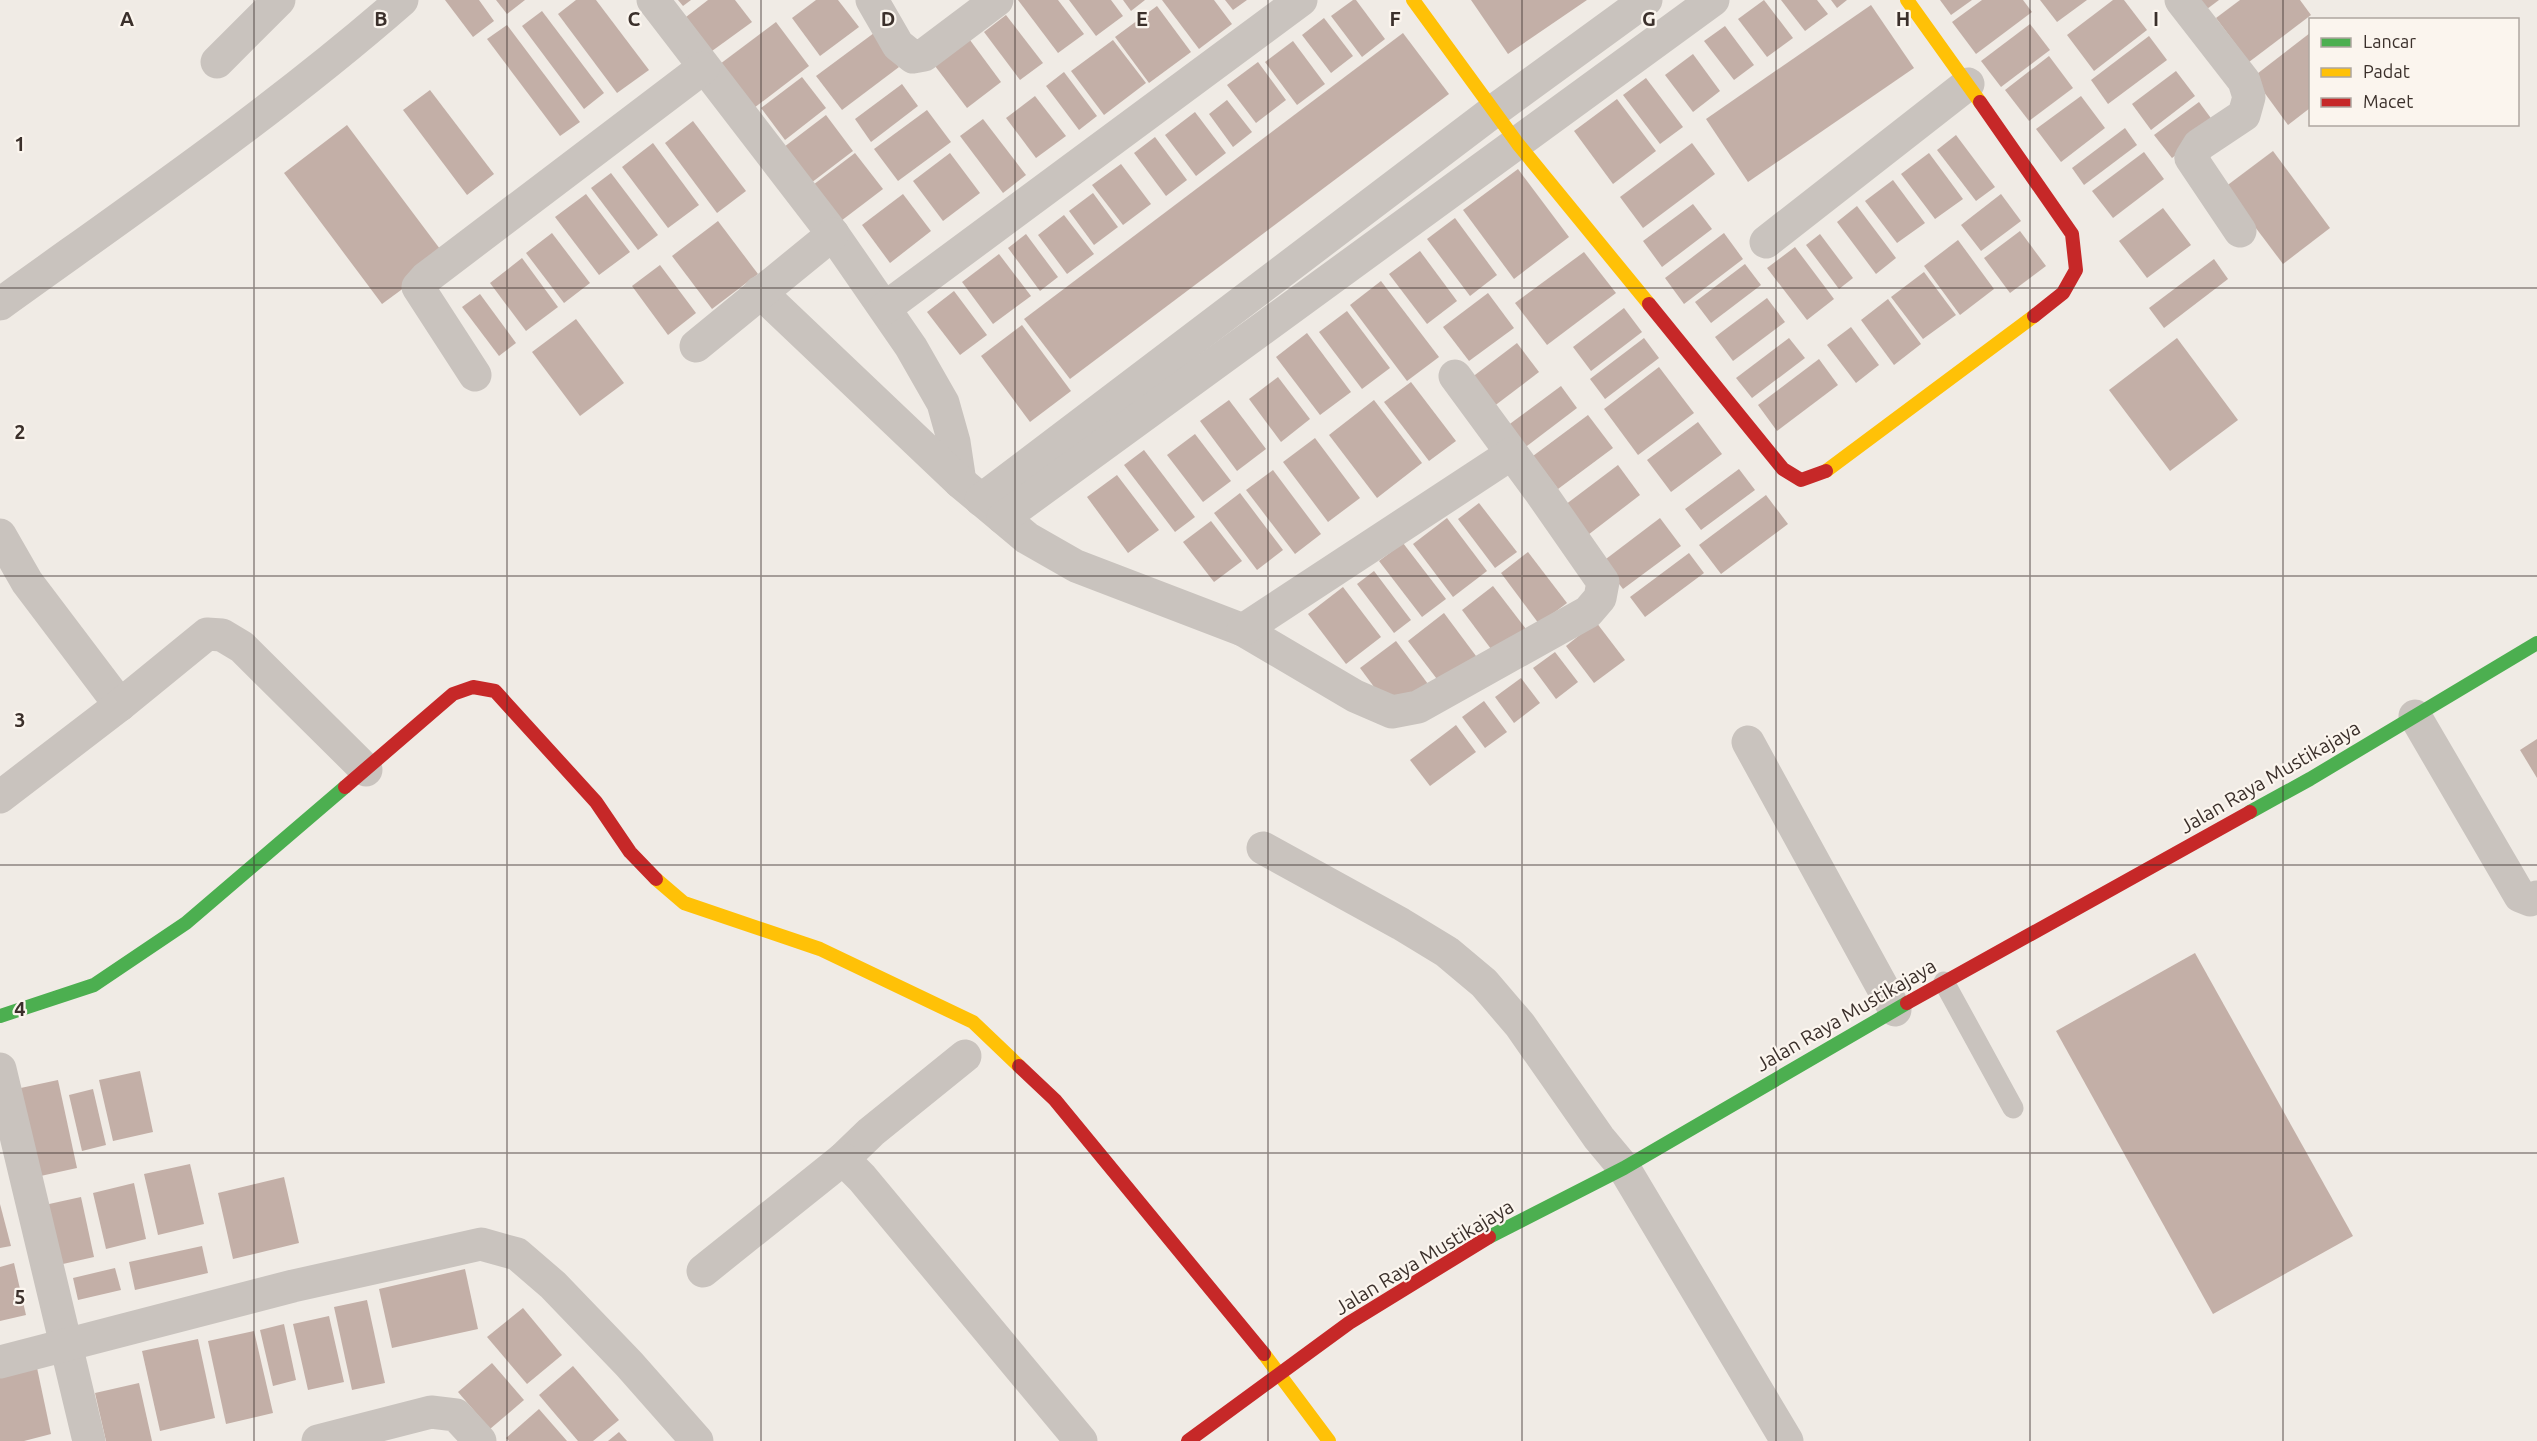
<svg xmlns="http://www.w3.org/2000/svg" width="2537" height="1441" viewBox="0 0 2537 1441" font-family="Ubuntu,sans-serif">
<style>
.building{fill:#c3afa7}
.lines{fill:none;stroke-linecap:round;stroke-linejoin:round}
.lane{stroke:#c9c3be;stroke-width:21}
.street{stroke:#c9c3be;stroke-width:33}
.fast{stroke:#4caf50;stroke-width:14}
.slow{stroke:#ffc107;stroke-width:14}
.jam{stroke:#c62828;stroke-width:14}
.grid{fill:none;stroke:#3b302b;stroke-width:1.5;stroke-opacity:0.55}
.labels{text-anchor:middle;stroke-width:4.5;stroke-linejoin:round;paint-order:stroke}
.street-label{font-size:20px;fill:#3b302b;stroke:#fbf5ee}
.grid-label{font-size:20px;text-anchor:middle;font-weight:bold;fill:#3b302b;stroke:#fbf5ee;stroke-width:4.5;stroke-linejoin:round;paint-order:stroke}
</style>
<rect width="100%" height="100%" fill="#f0ebe5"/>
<!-- building -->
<g class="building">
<polygon points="445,0 479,0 494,21 473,37"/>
<polygon points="496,0 525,0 507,14"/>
<polygon points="576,0 596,0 649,70 617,93 558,14"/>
<polygon points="678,0 691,0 683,6"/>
<polygon points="708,0 735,0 752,22 712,51 686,17"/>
<polygon points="816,0 838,0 859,27 820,56 792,18"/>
<polygon points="1018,0 1058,0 1084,34 1058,53"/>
<polygon points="1069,0 1111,0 1123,16 1096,36"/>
<polygon points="1123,0 1145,0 1131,11"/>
<polygon points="1162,0 1214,0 1232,24 1199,49"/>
<polygon points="1225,0 1247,0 1233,10"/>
<polygon points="1353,0 1356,0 1385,39 1362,57 1331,16"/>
<polygon points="1471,0 1587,0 1508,54"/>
<polygon points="1764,0 1793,38 1767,57 1738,19"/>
<polygon points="1781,0 1817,0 1828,14 1805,31"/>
<polygon points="1831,0 1847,0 1837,8"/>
<polygon points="1940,0 1972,0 1951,15"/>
<polygon points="1982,0 2023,0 2032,12 1976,54 1952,22"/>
<polygon points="2040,0 2087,0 2057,22"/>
<polygon points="2113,0 2124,0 2147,30 2094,71 2067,35"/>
<polygon points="2194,0 2219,0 2203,12"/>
<polygon points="2240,0 2300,0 2311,15 2249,62 2216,18"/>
<polygon points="1871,5 1914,68 1748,182 1706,119"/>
<polygon points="1157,6 1191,52 1149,83 1115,37"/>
<polygon points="542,11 604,93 584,109 522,26"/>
<polygon points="1006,15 1043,63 1020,80 984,32"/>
<polygon points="1324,18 1353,56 1331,73 1302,35"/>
<polygon points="776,22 809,66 754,108 720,64"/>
<polygon points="2030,24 2050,50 2001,87 1981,61"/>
<polygon points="507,25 580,122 560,136 487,39"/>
<polygon points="1725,26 1754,65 1734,80 1704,41"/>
<polygon points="874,33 899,67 842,110 816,76"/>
<polygon points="1403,33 1449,94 1070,379 1024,319"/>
<polygon points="2310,33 2310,108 2288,125 2253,77"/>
<polygon points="967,36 1001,82 967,108 932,62"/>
<polygon points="2149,36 2167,60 2108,104 2091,80"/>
<polygon points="1113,40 1146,83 1104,115 1071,71"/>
<polygon points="1293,41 1325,84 1297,105 1265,62"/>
<polygon points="1693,54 1720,91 1693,112 1665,75"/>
<polygon points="2049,56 2073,88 2029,121 2005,90"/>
<polygon points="1258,62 1286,100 1256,123 1227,85"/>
<polygon points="2176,71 2195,96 2151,130 2132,104"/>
<polygon points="1064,72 1097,116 1079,130 1046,86"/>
<polygon points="802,77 826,108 785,140 761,108"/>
<polygon points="1646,78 1683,127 1660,144 1623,95"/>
<polygon points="902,84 918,106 871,142 855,119"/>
<polygon points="430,90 494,174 467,195 403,110"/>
<polygon points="1035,96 1066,136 1036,158 1006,118"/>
<polygon points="2081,96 2105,128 2061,162 2036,129"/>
<polygon points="1617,99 1656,151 1613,184 1574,131"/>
<polygon points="1227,100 1252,132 1233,147 1209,114"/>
<polygon points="2199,102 2216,125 2172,158 2154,135"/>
<polygon points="927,110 951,142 898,181 874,149"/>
<polygon points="1195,112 1226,153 1196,176 1165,135"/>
<polygon points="826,115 853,151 811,183 784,147"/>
<polygon points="983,119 1026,175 1003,193 960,136"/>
<polygon points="693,121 746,191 717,213 665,143"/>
<polygon points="347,125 446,257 382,304 284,173"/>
<polygon points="2125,128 2137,145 2084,185 2072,168"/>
<polygon points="1956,135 1995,187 1976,201 1937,150"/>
<polygon points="1155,137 1187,180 1166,196 1134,153"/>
<polygon points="653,143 699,205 668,228 622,167"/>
<polygon points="1692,143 1715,174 1643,228 1620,197"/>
<polygon points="2273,151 2330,228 2283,264 2225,187"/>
<polygon points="2144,152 2164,179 2113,218 2092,191"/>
<polygon points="855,153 883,189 837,224 809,188"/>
<polygon points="950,153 980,193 943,221 913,181"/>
<polygon points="1929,153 1963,199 1935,219 1901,174"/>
<polygon points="1121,164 1151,204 1123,225 1092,185"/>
<polygon points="1518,169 1569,237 1514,279 1463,210"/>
<polygon points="611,173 658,235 638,250 591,188"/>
<polygon points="1893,180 1925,223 1897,243 1865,201"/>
<polygon points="1093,193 1118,227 1094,245 1069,211"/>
<polygon points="586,194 630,252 599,275 555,217"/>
<polygon points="903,194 931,231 890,263 862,225"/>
<polygon points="2001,194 2021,221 1981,251 1961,225"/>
<polygon points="1693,204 1712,229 1662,267 1643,241"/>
<polygon points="1857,206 1896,258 1876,274 1837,222"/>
<polygon points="2163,208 2191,245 2147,278 2119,241"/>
<polygon points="1064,215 1094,254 1067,274 1038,235"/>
<polygon points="1455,218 1497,275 1470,296 1427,239"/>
<polygon points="718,221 758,274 712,309 672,256"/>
<polygon points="2020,231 2046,266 2010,293 1984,258"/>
<polygon points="552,233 590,283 564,303 526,253"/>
<polygon points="1724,233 1743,259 1684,304 1665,278"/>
<polygon points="1026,234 1058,277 1040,291 1008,248"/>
<polygon points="1820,234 1853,278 1839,289 1806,245"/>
<polygon points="1958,240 1994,289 1960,315 1924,266"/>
<polygon points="1795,247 1834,299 1807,320 1767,268"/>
<polygon points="1420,251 1457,301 1427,324 1389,274"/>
<polygon points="1584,252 1616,293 1547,345 1515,303"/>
<polygon points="999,254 1031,296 993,324 962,282"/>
<polygon points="522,258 558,307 526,331 490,283"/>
<polygon points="2214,259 2228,279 2164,328 2149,308"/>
<polygon points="1745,264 1761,285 1711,323 1695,302"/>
<polygon points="660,265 696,313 668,335 632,286"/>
<polygon points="1924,272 1956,315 1923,339 1891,297"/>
<polygon points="1381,281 1439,357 1407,381 1350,305"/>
<polygon points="954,291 987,335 960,355 927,312"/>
<polygon points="1488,293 1514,328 1469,361 1443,327"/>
<polygon points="480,294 516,343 499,356 462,307"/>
<polygon points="1767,298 1785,322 1733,361 1715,337"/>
<polygon points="1888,299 1921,344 1894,365 1861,320"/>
<polygon points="1624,308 1642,332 1591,371 1573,347"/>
<polygon points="1347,311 1390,368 1362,389 1319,332"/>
<polygon points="576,319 624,383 580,416 532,352"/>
<polygon points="1022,325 1071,391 1030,422 981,356"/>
<polygon points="1851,327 1879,365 1856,383 1827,345"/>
<polygon points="1307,333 1351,392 1320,415 1276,357"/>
<polygon points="1644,338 1659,358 1605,399 1590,379"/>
<polygon points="1789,338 1805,358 1752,398 1736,378"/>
<polygon points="2177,338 2238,420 2170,471 2109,390"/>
<polygon points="1517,343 1539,372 1493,407 1471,378"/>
<polygon points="1819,359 1838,385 1777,431 1758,405"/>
<polygon points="1659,367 1694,413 1638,455 1604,409"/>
<polygon points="1278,377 1310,419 1281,442 1249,399"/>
<polygon points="1411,382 1456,441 1429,461 1384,402"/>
<polygon points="1561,386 1577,408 1523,449 1507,426"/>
<polygon points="1229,400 1266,449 1237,471 1200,421"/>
<polygon points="1374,400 1422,463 1377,498 1329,435"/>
<polygon points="1588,415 1613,448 1558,489 1533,456"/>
<polygon points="1698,422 1722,454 1671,492 1647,460"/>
<polygon points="1195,434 1231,481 1203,502 1167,455"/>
<polygon points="1315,438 1360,498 1328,522 1283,462"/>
<polygon points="1144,450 1195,517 1175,532 1124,465"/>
<polygon points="1618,465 1640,495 1584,538 1561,508"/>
<polygon points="1739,469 1755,490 1701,530 1685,509"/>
<polygon points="1273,470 1321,534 1295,554 1246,490"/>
<polygon points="1117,475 1159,530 1128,553 1087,497"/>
<polygon points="1240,493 1283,550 1257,570 1214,513"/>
<polygon points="1766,495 1788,524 1721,574 1699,545"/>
<polygon points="1479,503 1517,552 1495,568 1458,519"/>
<polygon points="1447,518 1487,571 1453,597 1413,544"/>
<polygon points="1660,518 1681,546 1623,589 1602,562"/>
<polygon points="1211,521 1242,561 1214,582 1183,542"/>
<polygon points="1403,543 1446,599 1422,617 1379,561"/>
<polygon points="1528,552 1567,603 1539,624 1501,573"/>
<polygon points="1689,553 1704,573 1645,617 1630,597"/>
<polygon points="1374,571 1411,620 1394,633 1357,584"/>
<polygon points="1493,586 1526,629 1494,653 1462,610"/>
<polygon points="1343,587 1381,637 1346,664 1308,614"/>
<polygon points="1444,613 1479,660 1443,687 1408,641"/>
<polygon points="1596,622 1625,660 1594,683 1566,646"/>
<polygon points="1396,641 1428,684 1392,711 1360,668"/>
<polygon points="1555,652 1578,682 1556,699 1533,668"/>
<polygon points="1521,678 1540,703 1514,723 1495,697"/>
<polygon points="1484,701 1507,732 1485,748 1462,717"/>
<polygon points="1456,725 1476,752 1430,786 1410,760"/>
<polygon points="2537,739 2537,778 2520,750"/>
<polygon points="2195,953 2353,1236 2213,1314 2056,1031"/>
<polygon points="140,1071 153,1132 113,1141 99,1080"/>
<polygon points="58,1080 77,1168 36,1177 16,1089"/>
<polygon points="93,1089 106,1145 82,1151 69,1095"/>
<polygon points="190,1164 204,1224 158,1235 144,1174"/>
<polygon points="284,1177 299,1243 233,1259 218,1193"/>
<polygon points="134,1183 146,1239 106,1249 93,1193"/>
<polygon points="81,1197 94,1257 54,1266 40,1206"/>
<polygon points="0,1204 11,1246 0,1248"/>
<polygon points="202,1246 208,1273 135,1290 129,1262"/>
<polygon points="14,1263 26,1315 0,1321 0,1267"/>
<polygon points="115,1268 121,1290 78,1300 73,1278"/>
<polygon points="465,1269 478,1329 392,1348 379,1289"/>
<polygon points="367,1300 385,1383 352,1390 334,1307"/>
<polygon points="523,1308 562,1355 527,1384 487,1337"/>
<polygon points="329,1316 344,1382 308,1390 293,1324"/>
<polygon points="284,1324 296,1380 273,1386 260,1330"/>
<polygon points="254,1331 273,1413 226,1424 208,1341"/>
<polygon points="198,1339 215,1418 160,1431 142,1351"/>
<polygon points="36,1363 51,1434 24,1441 0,1441 0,1371"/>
<polygon points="492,1363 524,1400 490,1429 458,1392"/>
<polygon points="573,1366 619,1420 593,1441 578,1441 539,1395"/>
<polygon points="139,1383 152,1441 106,1441 95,1393"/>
<polygon points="539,1409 567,1441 509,1441 506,1438"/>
<polygon points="619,1432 627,1441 608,1441"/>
</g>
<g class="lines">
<!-- lane -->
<polyline class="lane" points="1944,982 2013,1108"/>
<!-- street -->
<g class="street">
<polyline points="653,0 833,234 911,347 943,403 954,442 960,482"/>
<polyline points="872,0 898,45 913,57 924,55 997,0"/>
<polyline points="2181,0 2244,81 2249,97 2244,115 2199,145 2191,158 2240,231"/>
<polyline points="217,62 279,0"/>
<polyline points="1766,242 1968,84"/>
<polyline points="760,292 960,482 1027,538 1076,566 1243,630 1355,696 1392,712 1418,707 1588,612 1600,598 1603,582 1541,493 1455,376"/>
<path d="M0,304C136,206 275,111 402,0"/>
<polyline points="885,308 1301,0"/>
<polyline points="696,346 833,234"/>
<polyline points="475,375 418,287 426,278 703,68"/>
<polyline points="981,500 1495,110 1646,0"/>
<polyline points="1003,518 1713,0"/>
<polyline points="0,535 27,582 120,705"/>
<polyline points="1243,630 1511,454"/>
<polyline points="2415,716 2520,896 2530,900 2537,897"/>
<polyline points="1748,742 1895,1010"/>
<polyline points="0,797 120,705 207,634 222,635 242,647 366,770"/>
<polyline points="1263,848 1401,924 1447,952 1484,983 1520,1025 1599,1138 1624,1168 1787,1441"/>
<polyline points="0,1069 89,1441"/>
<polyline points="843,1159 871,1132 965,1056"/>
<polyline points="703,1271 843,1159 862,1178 1081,1441"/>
<polyline points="0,1362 293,1286 481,1244 517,1254 553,1285 629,1364 697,1441"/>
<polyline points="318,1441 431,1412 456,1415 480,1441"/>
</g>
<!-- fast -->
<g class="fast">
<polyline points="2250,812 2310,779 2537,643"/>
<polyline points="0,1016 94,985 186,923 345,787"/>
<polyline points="1489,1237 1624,1168 1907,1003"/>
</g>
<!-- slow -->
<g class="slow">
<polyline points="1413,0 1518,144 1649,304"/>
<polyline points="1907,0 1980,102"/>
<polyline points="1826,471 2034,316"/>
<polyline points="656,879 684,903 820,949 973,1022 1019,1066"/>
<polyline points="1264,1354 1329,1441"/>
</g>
<!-- jam -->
<g class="jam">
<polyline points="1980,102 2072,234 2076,270 2063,293 2034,316"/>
<polyline points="1649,304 1783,469 1801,480 1826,471"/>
<polyline points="345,787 453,694 473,687 495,691 596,802 630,852 656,879"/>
<polyline points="1907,1003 2250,812"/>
<polyline points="1019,1066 1055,1100 1264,1354"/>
<polyline points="1188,1441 1349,1323 1489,1237"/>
</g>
</g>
<!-- grid -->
<path class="grid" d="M254,0V1441M507,0V1441M761,0V1441M1015,0V1441M1268,0V1441M1522,0V1441M1776,0V1441M2030,0V1441M2283,0V1441M0,288H2537M0,576H2537M0,865H2537M0,1153H2537"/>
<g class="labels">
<!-- street labels -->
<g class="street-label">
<text transform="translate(2270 777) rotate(-30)" y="7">Jalan Raya Mustikajaya</text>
<text transform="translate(1846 1015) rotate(-30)" y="7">Jalan Raya Mustikajaya</text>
<text transform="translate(1424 1257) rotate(-31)" y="7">Jalan Raya Mustikajaya</text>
</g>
</g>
<g class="grid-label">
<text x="127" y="26">A</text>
<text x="381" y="26">B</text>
<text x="634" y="26">C</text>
<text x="888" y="26">D</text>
<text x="1142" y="26">E</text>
<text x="1395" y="26">F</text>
<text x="1649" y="26">G</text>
<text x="1903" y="26">H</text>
<text x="2156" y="26">I</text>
<text x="20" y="151">1</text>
<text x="20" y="439">2</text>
<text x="20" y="727">3</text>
<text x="20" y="1016">4</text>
<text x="20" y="1304">5</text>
</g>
<!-- legend -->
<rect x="2309" y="18" width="210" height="108" fill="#fbf5ee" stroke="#aea6a0" stroke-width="1.5"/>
<rect x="2321" y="38" width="30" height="9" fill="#4caf50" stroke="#aea6a0" stroke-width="1.5"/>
<text x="2363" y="48" font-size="18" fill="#3b302b">Lancar</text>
<rect x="2321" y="68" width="30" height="9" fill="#ffc107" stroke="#aea6a0" stroke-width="1.5"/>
<text x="2363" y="78" font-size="18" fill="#3b302b">Padat</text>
<rect x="2321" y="98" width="30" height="9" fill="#c62828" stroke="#aea6a0" stroke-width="1.5"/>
<text x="2363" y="108" font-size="18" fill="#3b302b">Macet</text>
</svg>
